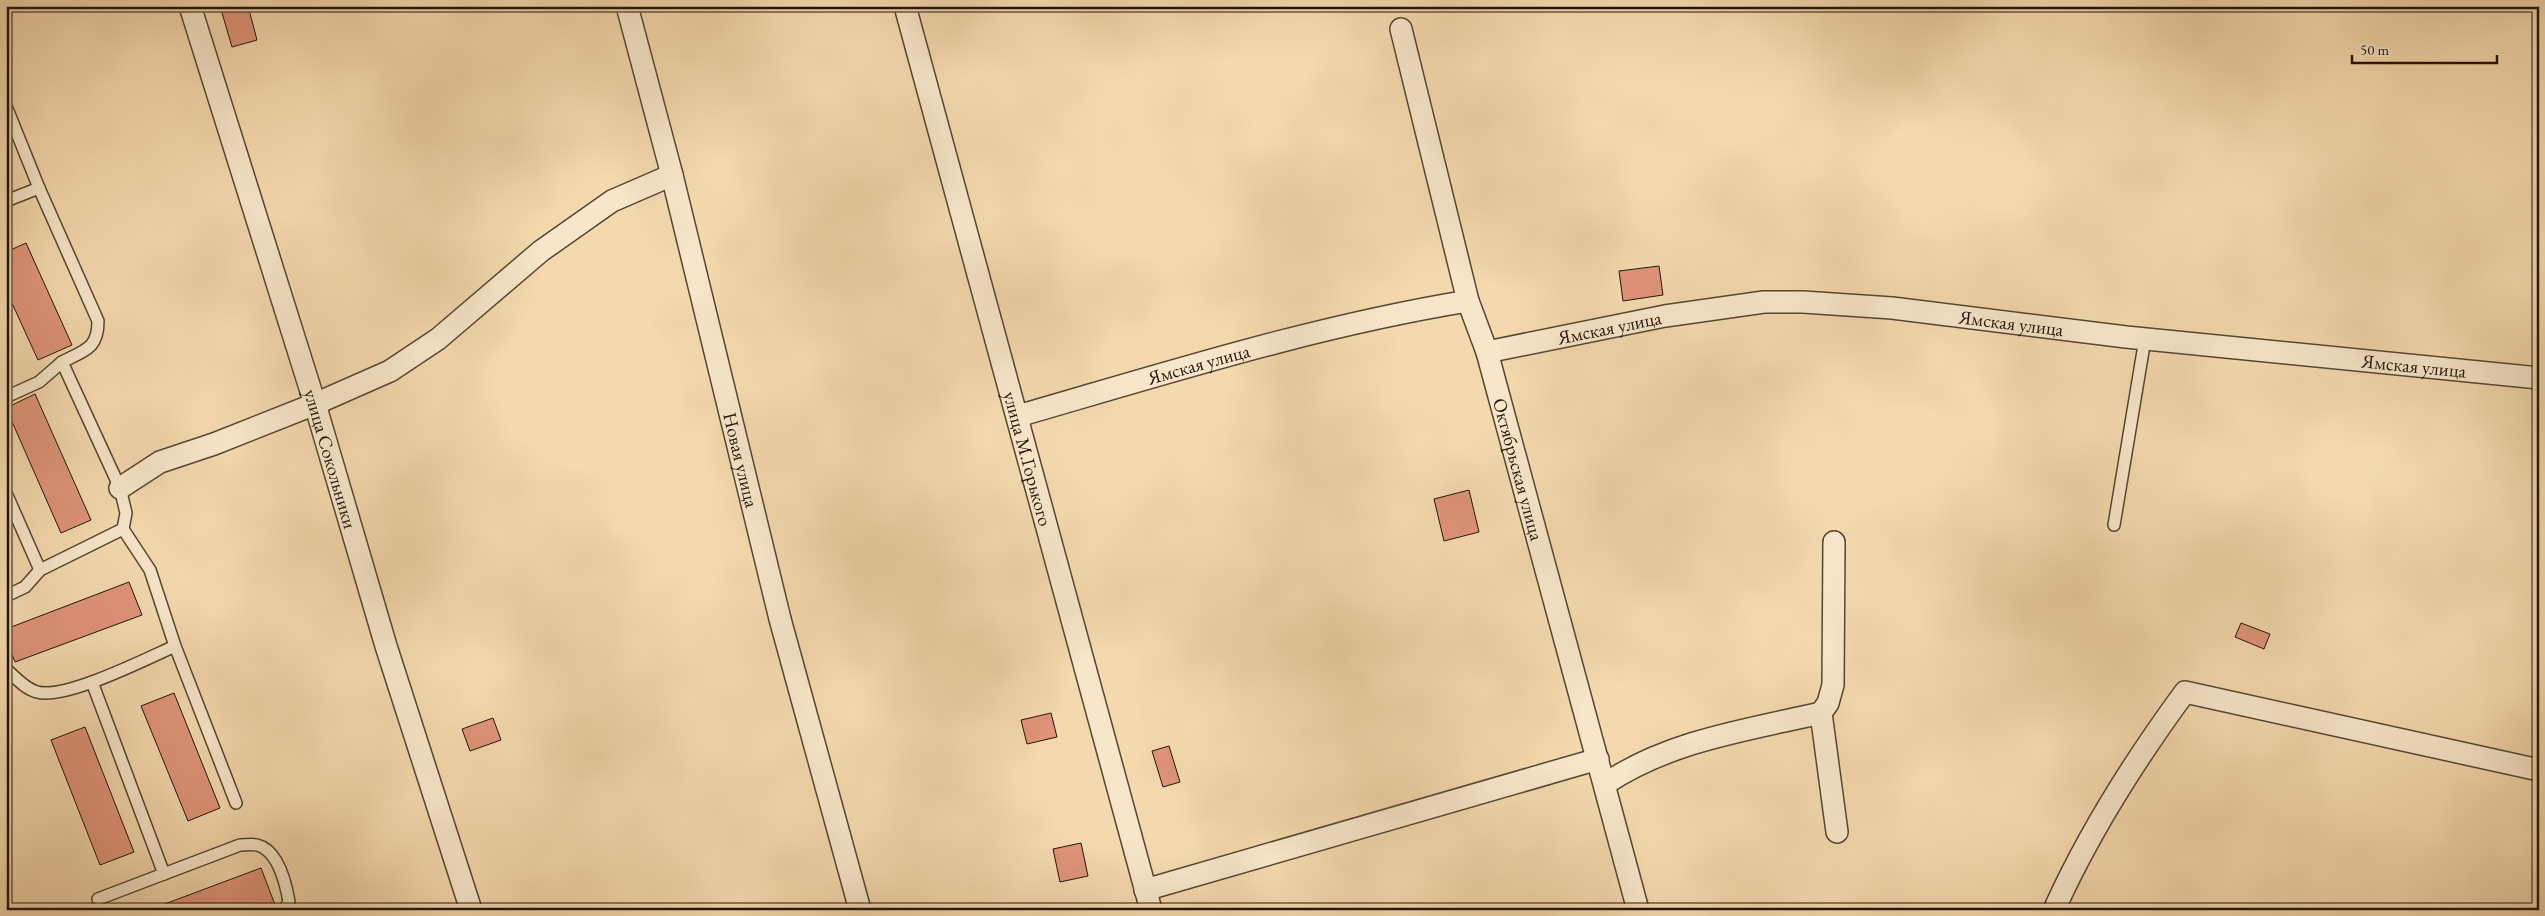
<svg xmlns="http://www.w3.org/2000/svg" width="2545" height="916" viewBox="0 0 2545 916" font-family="'EB Garamond',serif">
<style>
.building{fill:#e0947a;stroke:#21140b}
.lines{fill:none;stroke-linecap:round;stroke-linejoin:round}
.service-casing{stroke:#564534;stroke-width:14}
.minor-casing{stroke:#564534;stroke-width:24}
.service{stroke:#f8e6ca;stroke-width:11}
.minor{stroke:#f8e6ca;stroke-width:21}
.labels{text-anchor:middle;stroke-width:5;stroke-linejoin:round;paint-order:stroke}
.street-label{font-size:19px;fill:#21140b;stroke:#f8e6ca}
</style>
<rect width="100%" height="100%" fill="#f4d9ae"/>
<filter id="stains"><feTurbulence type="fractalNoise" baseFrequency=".004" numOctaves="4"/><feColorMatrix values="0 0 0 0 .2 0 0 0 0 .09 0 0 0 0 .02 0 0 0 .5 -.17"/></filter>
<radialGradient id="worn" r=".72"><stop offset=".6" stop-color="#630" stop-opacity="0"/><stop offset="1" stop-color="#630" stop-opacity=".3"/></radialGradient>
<!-- building -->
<g class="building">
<polygon points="220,6 248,6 257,40 232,47"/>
<polygon points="26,243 72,345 38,360 6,290 6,252"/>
<polygon points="1659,266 1663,295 1623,301 1619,271"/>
<polygon points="35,394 91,520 61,533 6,408"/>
<polygon points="1469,490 1479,532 1444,541 1434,499"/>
<polygon points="129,582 142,615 15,662 6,639 6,629"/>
<polygon points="2241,623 2270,634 2264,649 2235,637"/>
<polygon points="174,693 220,808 188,821 141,706"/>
<polygon points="1051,713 1057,737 1027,744 1021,720"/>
<polygon points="493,718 501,740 470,751 462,729"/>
<polygon points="85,727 134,852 100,865 51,740"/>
<polygon points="1169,746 1180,782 1163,787 1152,751"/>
<polygon points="1081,843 1088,876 1060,882 1053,849"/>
<polygon points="261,868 277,910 155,910 154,908"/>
</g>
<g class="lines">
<defs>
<g id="service">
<path d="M6,106L39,188L98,321C98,349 85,350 62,362L120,488L126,513L123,529L150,570L175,646L236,803"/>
<polyline points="6,201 39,188"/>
<polyline points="6,397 39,382 62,362"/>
<polyline points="6,493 40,570"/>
<polyline points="2114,525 2145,339"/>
<polyline points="6,596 25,587 40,570 123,529"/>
<path d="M6,669C15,677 25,689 37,692C65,700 146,659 175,646"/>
<polyline points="92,682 164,874"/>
<path d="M98,899L240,845C245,845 252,844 257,845C278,850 286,884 289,902L284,910"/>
</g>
<g id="minor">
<path id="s1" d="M190,6L315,404L386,646L471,910"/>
<path id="s2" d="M627,6L672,175L780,619L860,910"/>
<path id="s3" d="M905,6L1151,910"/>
<path id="s4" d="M1401,29L1468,301L1487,352L1638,910"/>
<path id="s5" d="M1487,352L1665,316L1764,302H1803L1892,308L2126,337L2539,378"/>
<path id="s6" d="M1018,416C1167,373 1315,326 1468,301"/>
<polyline points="120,488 160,462 214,444 315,404 390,371 438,339 541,251 612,201 672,175"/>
<polyline points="1834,542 1833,685 1828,703 1821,713 1837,832"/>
<path d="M1605,784C1669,741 1746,730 1821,713"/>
<polyline points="1145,890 1598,759"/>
<path d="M2054,910C2089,832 2135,760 2185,692L2539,770"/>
</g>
</defs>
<!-- service casing -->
<use href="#service" class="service-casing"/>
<!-- minor casing -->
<use href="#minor" class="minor-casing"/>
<!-- service -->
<use href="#service" class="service"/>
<!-- minor -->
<use href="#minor" class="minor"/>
</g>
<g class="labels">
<!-- street labels -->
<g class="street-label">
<text dy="7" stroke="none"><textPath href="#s5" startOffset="530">Ямская улица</textPath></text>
<text dy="7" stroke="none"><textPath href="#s5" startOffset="125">Ямская улица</textPath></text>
<text dy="7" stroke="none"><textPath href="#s6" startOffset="188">Ямская улица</textPath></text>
<text dy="7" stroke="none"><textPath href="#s5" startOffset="935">Ямская улица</textPath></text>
<text dy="7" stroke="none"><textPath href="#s1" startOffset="474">улица Сокольники</textPath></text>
<text dy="7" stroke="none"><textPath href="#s3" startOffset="469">улица М.Горького</textPath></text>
<text dy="7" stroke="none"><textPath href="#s2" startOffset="468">Новая улица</textPath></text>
<text dy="7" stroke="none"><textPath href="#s4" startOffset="456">Октябрьская улица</textPath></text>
</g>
</g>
<!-- margin -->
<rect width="2545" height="916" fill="none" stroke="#f4d9ae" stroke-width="25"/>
<rect x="8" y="8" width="2530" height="901" fill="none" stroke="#21140b" stroke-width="2.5"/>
<rect x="12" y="12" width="2520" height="891" fill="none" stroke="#21140b"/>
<!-- scale -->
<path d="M2352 55v8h145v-8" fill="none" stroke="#21140b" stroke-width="2.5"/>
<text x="2360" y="55" font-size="15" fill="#21140b" stroke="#f8e6ca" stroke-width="4" paint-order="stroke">50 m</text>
<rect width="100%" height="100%" filter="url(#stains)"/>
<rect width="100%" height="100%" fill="url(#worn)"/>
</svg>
